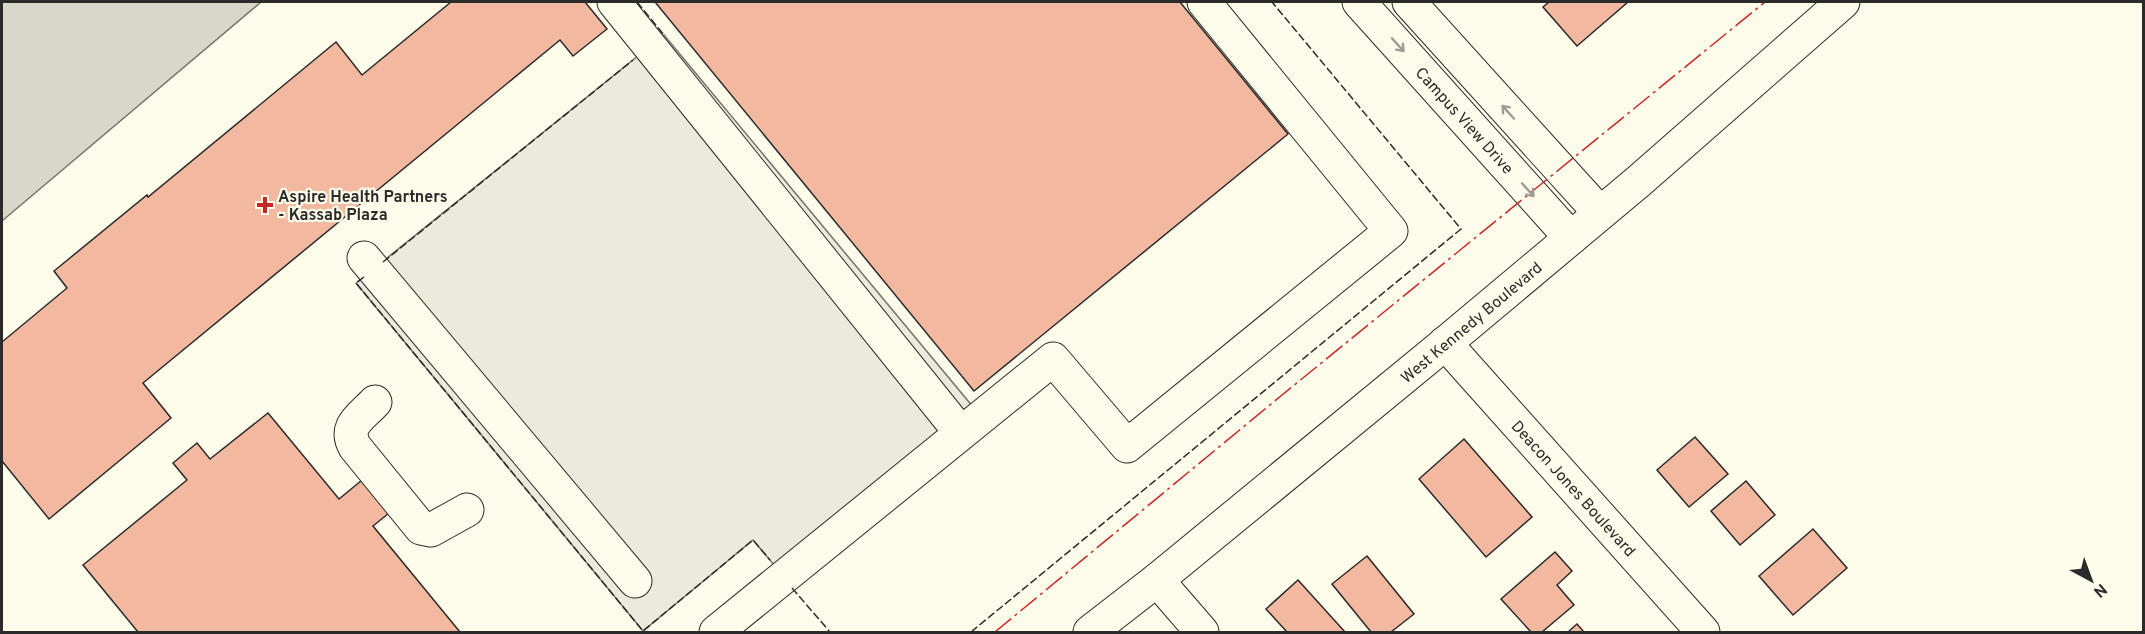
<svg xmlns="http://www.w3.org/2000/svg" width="2145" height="634" viewBox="0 0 2145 634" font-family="Overpass,sans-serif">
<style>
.parking{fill:#eceadb;stroke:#74746e;stroke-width:1.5}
.water{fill:#d8d7c9;stroke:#74746e;stroke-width:1.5}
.building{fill:#f2b8a0;stroke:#2b2b2b;stroke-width:1.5}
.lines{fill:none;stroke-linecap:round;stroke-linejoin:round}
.minor-casing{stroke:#2b2b2b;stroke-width:35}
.major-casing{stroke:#2b2b2b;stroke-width:35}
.minor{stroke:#fdfbea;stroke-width:33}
.major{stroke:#fdfbea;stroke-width:33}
.fence{stroke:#2b2b2b;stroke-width:1.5;stroke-dasharray:8 3;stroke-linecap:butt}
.power{stroke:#c62828;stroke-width:1.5;stroke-dasharray:21 4.5 3 4.5;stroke-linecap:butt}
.oneway{stroke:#9e9d94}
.poi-dot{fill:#c62828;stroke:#fdfbea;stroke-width:2}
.labels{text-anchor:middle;stroke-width:4.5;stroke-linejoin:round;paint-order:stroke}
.street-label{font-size:16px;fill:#2b2b2b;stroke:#fdfbea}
.poi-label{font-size:16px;font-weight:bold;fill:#2b2b2b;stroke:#fdfbea;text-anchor:start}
</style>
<rect width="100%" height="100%" fill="#fdfbea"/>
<!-- parking -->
<polygon class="parking" points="664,35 988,425 791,585 753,540 643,631 356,283"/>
<!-- water -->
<polygon class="water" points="2,2 261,2 2,221"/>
<!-- building -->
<g class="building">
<polygon points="451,2 585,2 607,29 573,56 560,40 143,383 171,418 49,519 2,461 2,342 67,288 54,271 147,195 148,197 336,42 362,75"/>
<polygon points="655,2 1180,2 1288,134 974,391"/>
<polygon points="1549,2 1628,2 1577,46 1543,7"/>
<polygon points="268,413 339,499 367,476 394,509 373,526 460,632 138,632 83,565 187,480 173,463 197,443 210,459"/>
<polygon points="1695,437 1728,474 1689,507 1657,470"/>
<polygon points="1464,439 1532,517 1486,557 1419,479"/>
<polygon points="1746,481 1775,515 1740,545 1711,511"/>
<polygon points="1813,529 1847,568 1793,615 1759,576"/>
<polygon points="1555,552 1572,571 1557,585 1574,605 1542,632 1531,632 1501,599"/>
<polygon points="1367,556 1414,614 1391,632 1371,632 1332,584"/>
<polygon points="1298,580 1345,632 1287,632 1266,609"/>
<polygon points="1577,624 1584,632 1568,632"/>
</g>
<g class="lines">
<defs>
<g id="minor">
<polyline points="614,2 961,433"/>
<polyline points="1359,2 1571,238"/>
<polyline points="1409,2 1600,213"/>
<polyline points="364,258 635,581"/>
<polyline points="1445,343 1703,632"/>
<path d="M375,402C361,417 343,426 355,447L421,528L431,530L467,510"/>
<polyline points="1157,580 1202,632"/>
<polyline points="716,632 1053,359 1127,446 1391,231 1204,2"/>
</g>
<polyline id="major" points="1090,632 1157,580 1436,351 1639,181 1843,2"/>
</defs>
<!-- minor casing -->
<use href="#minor" class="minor-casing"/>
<!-- major casing -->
<use href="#major" class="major-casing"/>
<!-- minor -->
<use href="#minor" class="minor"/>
<!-- major -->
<use href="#major" class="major"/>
<!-- fence -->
<g class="fence">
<polyline points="637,2 664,35"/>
<polyline points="383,262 633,60"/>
<polyline points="364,277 356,283 643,631 753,540 770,560"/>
<polyline points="792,588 830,632"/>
<polyline points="971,632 1461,229 1272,2"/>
</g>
<!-- power -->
<polyline class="power" points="995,632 1282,395 1765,2"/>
</g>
<!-- one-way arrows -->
<defs><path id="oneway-shaft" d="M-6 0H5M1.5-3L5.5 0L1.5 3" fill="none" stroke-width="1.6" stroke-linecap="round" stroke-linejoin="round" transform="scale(1.5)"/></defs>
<g class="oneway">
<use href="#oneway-shaft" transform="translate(1398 45) rotate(48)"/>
<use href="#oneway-shaft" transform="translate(1508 112) rotate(-132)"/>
<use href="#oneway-shaft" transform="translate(1528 190) rotate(48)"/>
</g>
<!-- markers -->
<path class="poi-dot" d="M262 196h6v6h6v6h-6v6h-6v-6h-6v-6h6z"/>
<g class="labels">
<!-- street labels -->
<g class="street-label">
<text transform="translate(1465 120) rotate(48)" y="6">Campus View Drive</text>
<text transform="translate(1471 322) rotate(-40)" y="6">West Kennedy Boulevard</text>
<text transform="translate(1574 488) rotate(48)" y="6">Deacon Jones Boulevard</text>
</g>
<!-- poi labels -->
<g class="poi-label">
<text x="278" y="202">Aspire Health Partners<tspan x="278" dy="18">- Kassab Plaza</tspan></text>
</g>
</g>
<!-- border -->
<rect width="2145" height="634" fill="none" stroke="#2b2b2b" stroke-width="6"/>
<!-- north arrow -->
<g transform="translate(2091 580) rotate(139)" stroke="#fdfbea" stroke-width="4.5" paint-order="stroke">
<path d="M0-4.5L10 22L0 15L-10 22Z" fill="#2b2b2b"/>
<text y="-9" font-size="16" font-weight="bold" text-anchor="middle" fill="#2b2b2b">N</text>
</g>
</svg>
